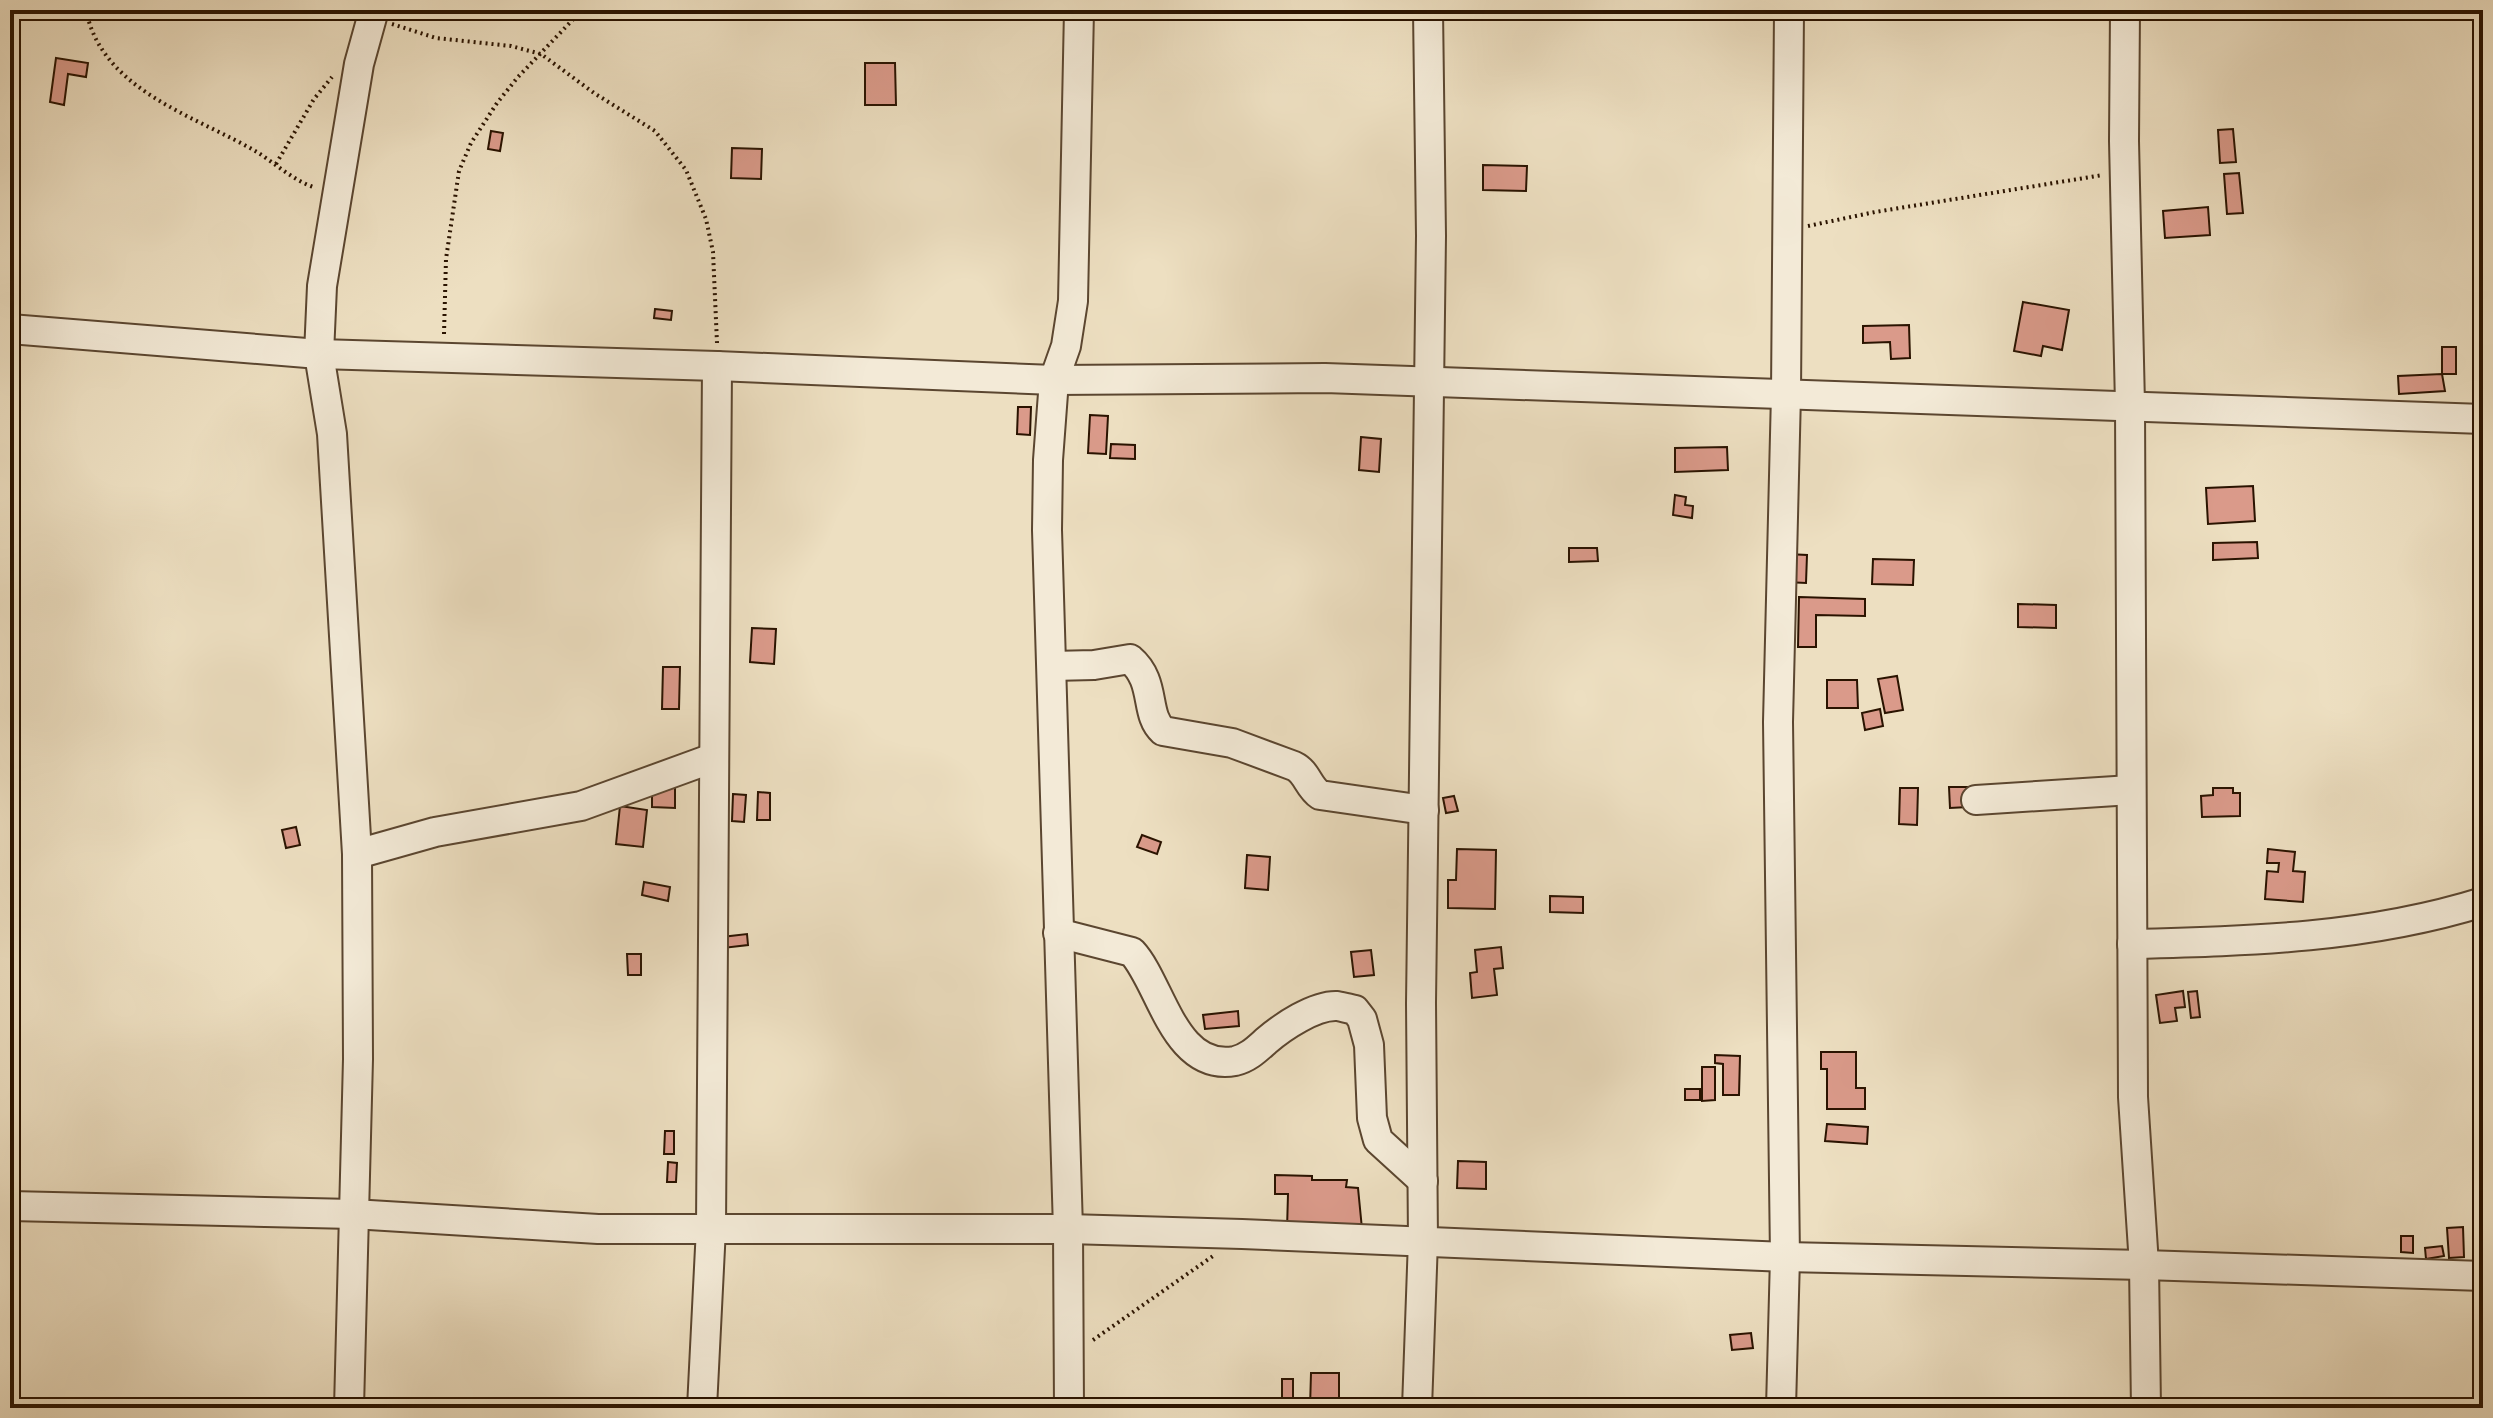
<svg xmlns="http://www.w3.org/2000/svg" width="2493" height="1418" viewBox="0 0 2493 1418" font-family="'Libre Caslon Text',serif">
<style>
.building{fill:#da9a8a;stroke:#2a1300;stroke-width:2}
.lines{fill:none;stroke-linecap:round;stroke-linejoin:round}
.minor-casing{stroke:#5b4630;stroke-width:32}
.path{stroke:#2a1300;stroke-width:4;stroke-dasharray:2 4;stroke-linecap:butt}
.minor{stroke:#f3ead7;stroke-width:28}
</style>
<rect width="100%" height="100%" fill="#eddfc1"/>
<filter id="stains"><feTurbulence type="fractalNoise" baseFrequency=".0025" numOctaves="4"/><feColorMatrix values="0 0 0 0 .2 0 0 0 0 .09 0 0 0 0 .02 0 0 0 .5 -.17"/></filter>
<radialGradient id="worn" r=".72"><stop offset=".6" stop-color="#630" stop-opacity="0"/><stop offset="1" stop-color="#630" stop-opacity=".3"/></radialGradient>
<!-- building -->
<g class="building">
<polygon points="56,58 88,63 86,77 68,74 64,105 50,102"/>
<polygon points="865,63 895,63 896,105 865,105"/>
<polygon points="2233,129 2236,162 2220,163 2218,130"/>
<polygon points="491,131 503,133 500,151 488,149"/>
<polygon points="732,148 762,149 761,179 731,178"/>
<polygon points="1483,165 1527,166 1526,191 1483,190"/>
<polygon points="2239,173 2243,213 2227,214 2224,174"/>
<polygon points="2208,207 2210,235 2165,238 2163,211"/>
<polygon points="2023,302 2069,310 2062,350 2043,346 2041,356 2014,351"/>
<polygon points="655,309 672,311 671,320 654,318"/>
<polygon points="1909,325 1910,358 1891,359 1890,342 1863,343 1863,326"/>
<rect x="2442" y="347" width="14" height="27"/>
<polygon points="2442,374 2445,391 2399,394 2398,376"/>
<polygon points="1018,407 1031,407 1030,435 1017,434"/>
<polygon points="1090,415 1108,416 1106,454 1088,453"/>
<polygon points="1361,437 1381,439 1379,472 1359,470"/>
<polygon points="1111,444 1135,445 1135,459 1110,458"/>
<polygon points="1727,447 1728,470 1675,472 1675,448"/>
<polygon points="2253,486 2255,521 2208,524 2206,488"/>
<polygon points="1675,495 1686,497 1685,505 1693,506 1692,518 1673,515"/>
<polygon points="2257,542 2258,558 2213,560 2213,543"/>
<polygon points="1569,548 1597,548 1598,561 1569,562"/>
<polygon points="1787,554 1807,555 1806,583 1786,582"/>
<polygon points="1873,559 1914,560 1913,585 1872,584"/>
<polygon points="1799,597 1865,599 1865,616 1816,615 1816,647 1798,647"/>
<polygon points="2018,604 2056,605 2056,628 2018,627"/>
<polygon points="752,628 776,629 774,664 750,662"/>
<polygon points="663,667 680,667 679,709 662,709"/>
<polygon points="1897,676 1903,710 1885,713 1878,679"/>
<polygon points="1827,680 1857,680 1858,708 1827,708"/>
<polygon points="1880,709 1883,726 1865,730 1862,713"/>
<polygon points="652,786 675,787 675,808 652,807"/>
<polygon points="1949,787 1967,787 1968,807 1950,808"/>
<polygon points="1900,788 1918,788 1917,825 1899,824"/>
<polygon points="2213,788 2233,788 2233,793 2240,793 2240,816 2202,817 2201,796 2213,795"/>
<polygon points="758,792 770,793 770,820 757,820"/>
<polygon points="733,794 746,795 744,822 732,821"/>
<polygon points="1454,796 1458,811 1446,813 1443,798"/>
<polygon points="620,806 647,810 643,847 616,844"/>
<polygon points="296,827 300,845 286,848 282,830"/>
<polygon points="1142,835 1161,842 1157,854 1137,847"/>
<polygon points="1457,849 1496,850 1495,909 1448,908 1448,880 1456,880"/>
<polygon points="2268,849 2295,852 2293,871 2305,872 2303,902 2265,899 2267,871 2278,872 2279,863 2267,863"/>
<polygon points="1247,855 1270,857 1268,890 1245,888"/>
<polygon points="644,882 670,887 668,901 642,895"/>
<polygon points="1550,896 1583,897 1583,913 1550,912"/>
<polygon points="747,934 748,945 723,948 722,937"/>
<polygon points="1501,947 1503,968 1494,969 1497,995 1472,998 1470,973 1477,972 1475,950"/>
<polygon points="1371,950 1374,975 1354,977 1351,952"/>
<polygon points="627,954 641,954 641,975 628,975"/>
<polygon points="2183,991 2185,1007 2175,1008 2177,1021 2160,1023 2156,995"/>
<polygon points="2197,991 2200,1017 2191,1018 2188,992"/>
<polygon points="1238,1011 1239,1026 1205,1029 1203,1015"/>
<polygon points="1821,1052 1856,1052 1856,1088 1865,1088 1865,1109 1827,1109 1827,1069 1821,1069"/>
<polygon points="1715,1055 1740,1056 1739,1095 1723,1095 1723,1064 1715,1063"/>
<polygon points="1702,1067 1715,1067 1715,1100 1702,1101"/>
<rect x="1685" y="1089" width="15" height="11"/>
<polygon points="1827,1124 1868,1127 1867,1144 1825,1141"/>
<polygon points="665,1131 674,1131 674,1154 664,1154"/>
<polygon points="1458,1161 1486,1162 1486,1189 1457,1188"/>
<polygon points="668,1162 677,1163 676,1182 667,1182"/>
<polygon points="1275,1175 1312,1176 1312,1180 1347,1180 1346,1187 1358,1188 1362,1229 1287,1229 1288,1194 1275,1194"/>
<polygon points="2463,1227 2464,1257 2449,1258 2447,1228"/>
<polygon points="2401,1236 2413,1236 2413,1253 2401,1252"/>
<polygon points="2442,1246 2444,1256 2426,1259 2425,1248"/>
<polygon points="1751,1333 1753,1348 1732,1350 1730,1335"/>
<polygon points="1311,1373 1339,1373 1339,1408 1310,1408"/>
<rect x="1282" y="1379" width="11" height="23"/>
</g>
<g class="lines">
<defs>
<g id="minor">
<polyline points="2125,10 2124,141 2130,405 2133,1097 2144,1265 2146,1408"/>
<polyline points="10,329 319,354 717,366 1054,380 1325,378 2483,419"/>
<path d="M1052,666L1094,665L1130,659C1157,682 1144,714 1163,731L1232,743L1294,766C1307,772 1308,787 1320,795L1424,810"/>
<polyline points="1976,800 2131,790"/>
<polyline points="357,854 435,832 581,806 713,758"/>
<path d="M1058,933L1132,952C1161,983 1174,1072 1235,1061C1248,1058 1257,1049 1266,1041C1282,1027 1315,1005 1337,1006C1343,1007 1350,1009 1355,1010L1362,1019L1369,1045L1372,1118L1378,1140L1423,1181"/>
<path d="M2132,944C2252,941 2368,938 2483,902"/>
<polyline points="10,1206 353,1214 598,1229 1068,1229 1242,1234 1785,1257 2144,1265 2483,1276"/>
<polyline points="349,1408 358,1059 357,854 332,434 319,354 322,286 359,64 374,10"/>
<polyline points="702,1408 711,1228 717,366"/>
<polyline points="1069,1408 1068,1229 1047,530 1048,460 1054,380 1066,346 1073,301 1079,10"/>
<polyline points="1417,1408 1423,1240 1421,1003 1431,236 1428,10"/>
<polyline points="1781,1408 1785,1257 1778,722 1786,394 1789,10"/>
</g>
</defs>
<!-- minor casing -->
<use href="#minor" class="minor-casing"/>
<!-- path -->
<g class="path">
<path d="M86,10C102,91 196,116 257,152C276,164 294,181 316,188"/>
<polyline points="392,24 436,38 511,46 541,54 594,93 655,131 686,170 706,219 713,252 717,343"/>
<polyline points="276,164 314,99 332,77"/>
<polyline points="1808,226 1875,212 2103,175"/>
<polyline points="444,334 446,259 459,171 471,143 497,103 518,77 582,10"/>
<polyline points="1093,1340 1213,1256"/>
</g>
<!-- minor -->
<use href="#minor" class="minor"/>
</g>
<!-- margin -->
<rect width="2493" height="1418" fill="none" stroke="#eddfc1" stroke-width="40"/>
<rect x="12" y="12" width="2469" height="1394" fill="none" stroke="#2a1300" stroke-width="4"/>
<rect x="20" y="20" width="2453" height="1378" fill="none" stroke="#2a1300" stroke-width="2"/>
<rect width="100%" height="100%" filter="url(#stains)"/>
<rect width="100%" height="100%" fill="url(#worn)"/>
</svg>
